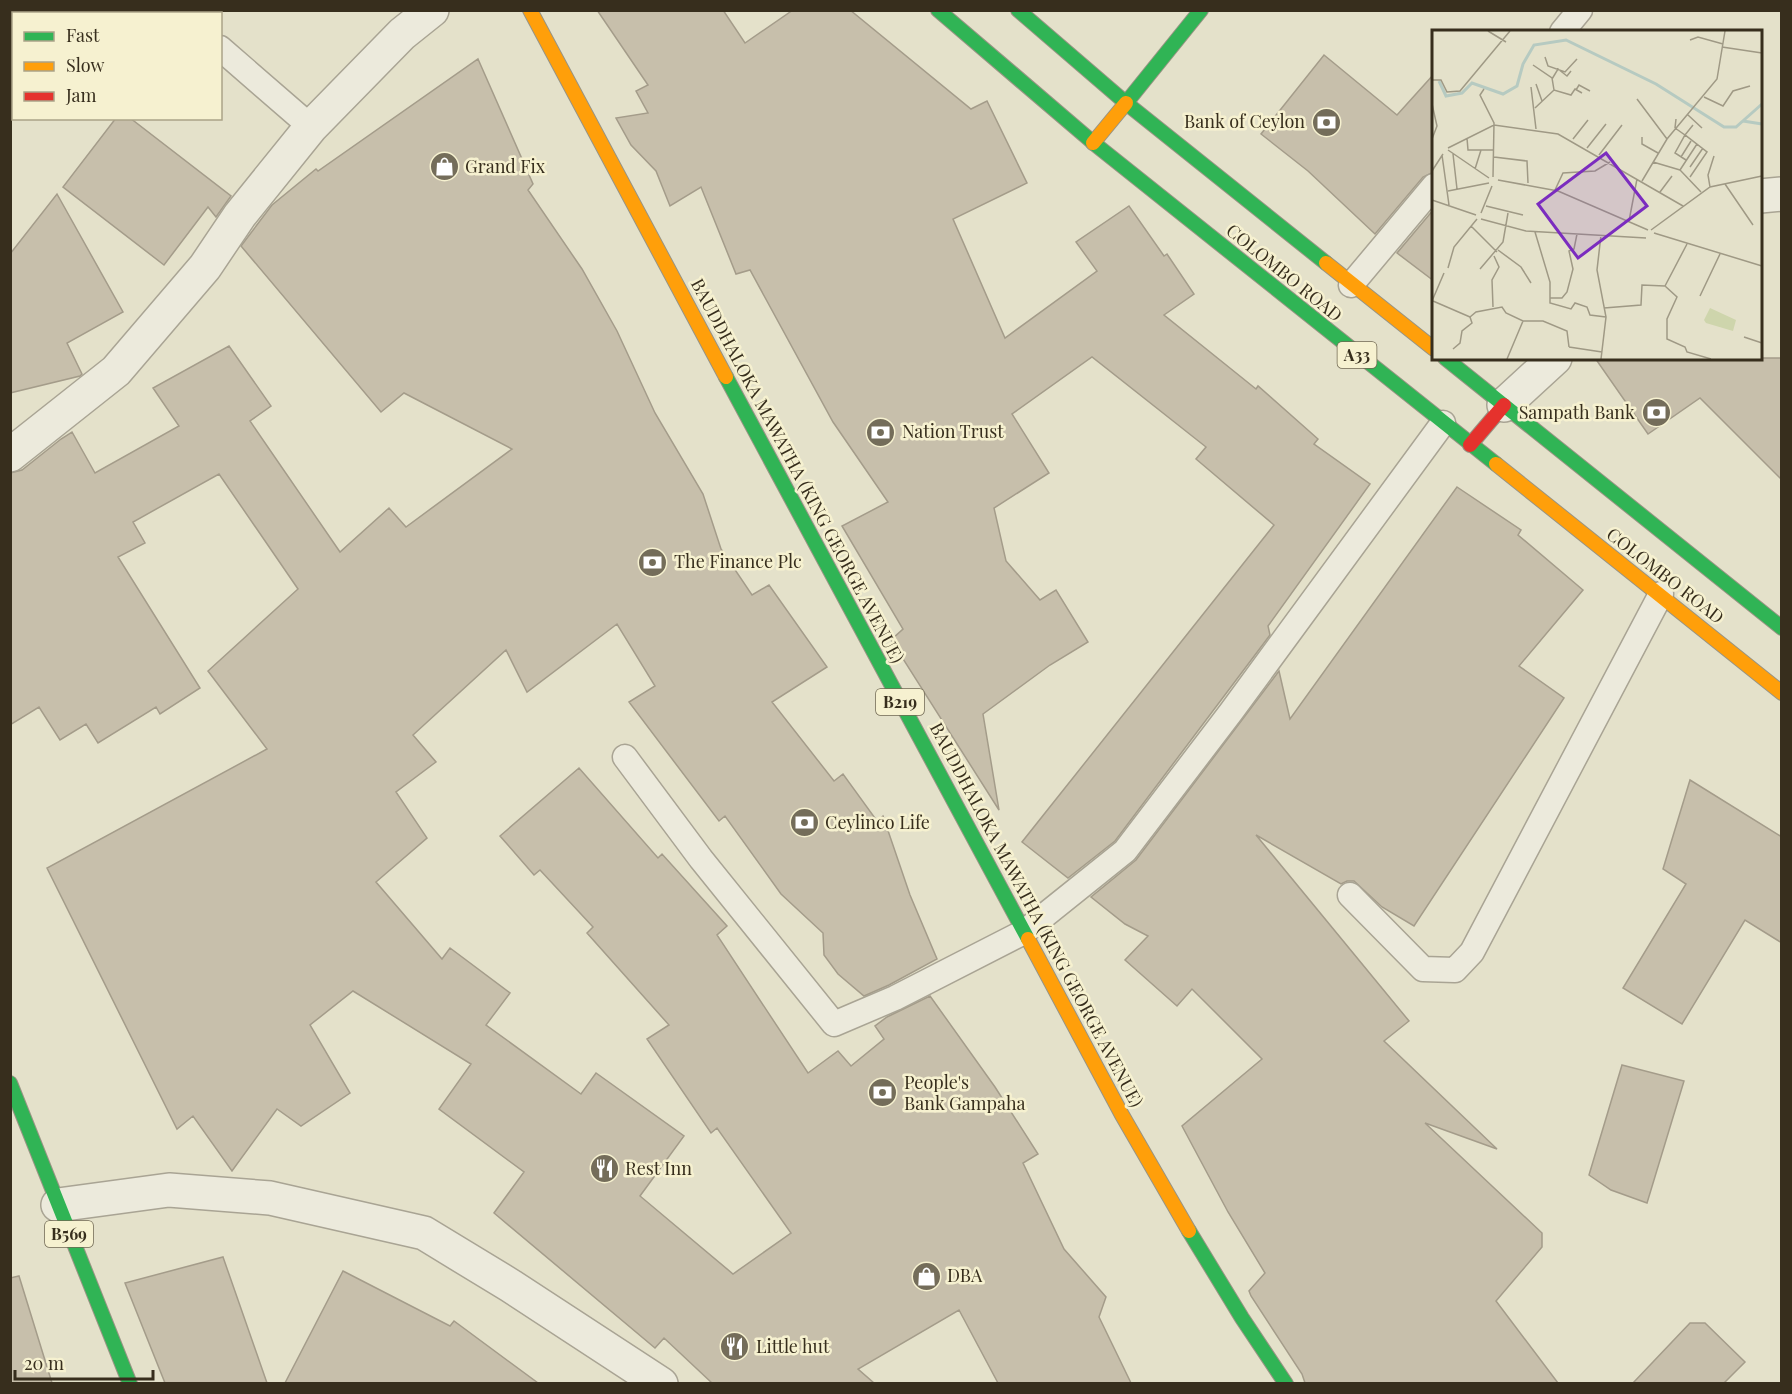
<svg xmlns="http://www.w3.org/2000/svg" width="1792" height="1394" viewBox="0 0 1792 1394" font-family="'Playfair Display',serif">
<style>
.building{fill:#c7bfab;stroke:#a49c8a;stroke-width:1.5}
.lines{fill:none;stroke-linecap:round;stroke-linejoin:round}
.lane-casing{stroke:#a9a494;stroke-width:27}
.street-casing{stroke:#a9a494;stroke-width:36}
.fast-casing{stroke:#989484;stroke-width:16}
.slow-casing{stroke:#989484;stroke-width:16}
.jam-casing{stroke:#989484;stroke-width:16}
.lane{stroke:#eceadc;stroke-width:24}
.street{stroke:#eceadc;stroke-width:33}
.fast{stroke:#30b455;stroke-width:14}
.slow{stroke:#ff9f0a;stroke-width:14}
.jam{stroke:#e5322d;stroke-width:14}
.labels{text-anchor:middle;stroke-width:5;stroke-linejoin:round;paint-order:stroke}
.shield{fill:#f6f1d0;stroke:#706853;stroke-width:1.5}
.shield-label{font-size:16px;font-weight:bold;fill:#372e1d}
.poi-label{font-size:18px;fill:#372e1d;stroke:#f6f1d0;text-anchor:start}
.street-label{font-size:18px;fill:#372e1d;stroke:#f6f1d0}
.inset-river{fill:none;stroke:#b6cac1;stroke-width:3}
.inset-road{fill:none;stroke:#9f9985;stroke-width:1.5}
.view{fill:#7b2cbf;fill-opacity:0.15;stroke:#7b2cbf;stroke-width:3}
.inset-edge{fill:none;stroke:#372e1d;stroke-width:3}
</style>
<rect width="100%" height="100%" fill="#e4e1ca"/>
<!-- building -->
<g class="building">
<polygon points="597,10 723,10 745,43 793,10 850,10 971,109 987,101 1027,183 953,219 1005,338 1097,271 1076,242 1129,206 1164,256 1167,254 1194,294 1164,315 1256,389 1258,386 1318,439 1314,444 1370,484 1268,626 1270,635 1115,841 1068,878 1022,842 1274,525 1196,459 1206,447 1092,357 1012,414 1049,473 994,508 1006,561 1040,600 1056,590 1088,642 1050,665 983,714 999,810 891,640 903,629 842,526 888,502 833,422 750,270 736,274 701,187 670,206 656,171 631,145 616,118 648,113 636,91 648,85"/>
<polygon points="1324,55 1397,115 1434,74 1434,172 1423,177 1375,234 1308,171 1261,134"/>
<polygon points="478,59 533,184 528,190 582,269 617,331 655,413 703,494 721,549 752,595 769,585 827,667 772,702 834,781 843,774 877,821 883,816 910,895 937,959 889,985 864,996 838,974 824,955 823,933 781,894 725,816 719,821 629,702 655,686 617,624 527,692 506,650 413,735 436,762 396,792 427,838 376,882 442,959 450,948 510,993 486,1025 581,1094 596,1073 684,1136 640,1196 733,1274 791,1233 717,1128 711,1133 647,1039 669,1025 587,933 593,927 540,870 534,875 500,836 579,768 658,858 662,854 727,926 717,935 808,1073 838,1051 851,1066 884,1039 875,1026 887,1017 930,996 995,1087 1038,1154 1023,1163 1064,1249 1106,1297 1099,1317 1131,1383 998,1383 959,1310 858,1369 874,1383 712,1383 664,1338 655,1348 494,1213 524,1172 439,1109 471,1064 353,991 310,1025 350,1093 301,1126 277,1109 232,1171 193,1116 177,1129 47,868 267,749 208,671 298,589 219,474 133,522 145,543 118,557 200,688 160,714 156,707 98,743 86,724 60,740 39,707 10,725 10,473 22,470 61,439 72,432 95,473 179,426 153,388 229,346 271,406 250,421 340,552 389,508 406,527 512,449 404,393 381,412 241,246 272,205 316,169 318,171"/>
<polygon points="116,118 130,118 231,196 216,217 208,207 164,265 63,187"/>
<polygon points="57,194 123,312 67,343 82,374 80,376 10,393 10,254"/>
<polygon points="1434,209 1434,281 1397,253"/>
<polygon points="1595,358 1782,358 1782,480 1700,398 1648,434"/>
<polygon points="1457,487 1521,530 1518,535 1583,590 1519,666 1564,698 1414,926 1382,907 1354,881 1347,881 1341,884 1256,835 1409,1021 1384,1041 1497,1149 1425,1123 1542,1233 1542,1247 1496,1301 1558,1383 1305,1383 1302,1374 1251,1296 1249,1291 1265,1273 1228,1212 1182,1126 1262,1059 1192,989 1177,1006 1125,960 1148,936 1125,924 1091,897 1136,860 1279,671 1290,719"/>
<polygon points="1690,780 1782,837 1782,943 1745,920 1682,1024 1623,988 1686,884 1663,869"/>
<polygon points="1622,1065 1684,1081 1647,1203 1611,1190 1589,1175"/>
<polygon points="223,1257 267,1383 165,1383 125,1283"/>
<polygon points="343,1271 450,1326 454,1321 538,1383 285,1383"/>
<polygon points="19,1276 52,1383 10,1383 10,1278"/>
<polygon points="1690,1323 1705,1323 1745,1362 1724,1383 1633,1383"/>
</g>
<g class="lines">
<defs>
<g id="lane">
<polyline points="187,10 190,14"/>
<polyline points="1562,32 1580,10"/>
<polyline points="220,48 311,127"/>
<polyline points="1351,285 1434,186"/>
<polyline points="625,757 701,859 834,1024 895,998 1024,932 1125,851 1231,712 1443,423"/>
<polyline points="1350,895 1423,969 1455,970 1472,952 1661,594"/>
</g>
<g id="street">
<polyline points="1760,196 1782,194"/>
<polyline points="1504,405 1555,358"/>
<polyline points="10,455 116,371 205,267 240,215 311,127 402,34 432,10"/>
<polyline points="58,1205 169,1190 270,1198 424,1233 511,1286 661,1384"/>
</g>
<g id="fast">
<polyline points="938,10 1096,145 1496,464"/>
<polyline points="1018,10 1126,103 1326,263"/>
<polyline points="1126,103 1201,10"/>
<polyline points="1445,358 1782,628"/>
<polyline points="726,377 1028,939"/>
<polyline points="10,1083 130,1384"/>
<polyline points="1189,1231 1242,1318 1286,1384"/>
</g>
<g id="slow">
<polyline points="530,10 726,377"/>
<polyline points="1093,143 1126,103"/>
<polyline points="1326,263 1434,349"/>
<polyline points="1496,464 1782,693"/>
<polyline points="1028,939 1122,1115 1189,1231"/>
</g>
<polyline id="jam" points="1470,445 1504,405"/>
</defs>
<!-- lane casing -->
<use href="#lane" class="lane-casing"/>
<!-- street casing -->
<use href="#street" class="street-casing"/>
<!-- fast casing -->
<use href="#fast" class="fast-casing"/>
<!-- slow casing -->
<use href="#slow" class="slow-casing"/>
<!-- jam casing -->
<use href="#jam" class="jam-casing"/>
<!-- lane -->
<use href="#lane" class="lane"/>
<!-- street -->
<use href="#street" class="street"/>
<!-- fast -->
<use href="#fast" class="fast"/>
<!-- slow -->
<use href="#slow" class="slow"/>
<!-- jam -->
<use href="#jam" class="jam"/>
</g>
<!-- icons -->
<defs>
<symbol id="bank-disc" viewBox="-11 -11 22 22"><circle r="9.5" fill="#746d5a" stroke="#f6f1d0"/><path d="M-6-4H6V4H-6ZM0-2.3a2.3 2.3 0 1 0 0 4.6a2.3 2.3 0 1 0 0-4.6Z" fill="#fff"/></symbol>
<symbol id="shop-disc" viewBox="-11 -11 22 22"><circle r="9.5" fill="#746d5a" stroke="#f6f1d0"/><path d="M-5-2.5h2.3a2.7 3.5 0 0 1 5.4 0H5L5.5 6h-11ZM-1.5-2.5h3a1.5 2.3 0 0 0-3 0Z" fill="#fff"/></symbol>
<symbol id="restaurant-disc" viewBox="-11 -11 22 22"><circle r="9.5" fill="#746d5a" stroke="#f6f1d0"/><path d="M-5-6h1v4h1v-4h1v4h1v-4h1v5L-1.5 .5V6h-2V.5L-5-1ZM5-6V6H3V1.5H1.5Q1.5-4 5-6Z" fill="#fff"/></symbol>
</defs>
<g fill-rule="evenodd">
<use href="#bank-disc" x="1310" y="106" width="33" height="33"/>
<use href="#shop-disc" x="428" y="150" width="33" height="33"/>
<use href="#bank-disc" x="1640" y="396" width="33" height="33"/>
<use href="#bank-disc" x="864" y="416" width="33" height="33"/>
<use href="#bank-disc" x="636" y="546" width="33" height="33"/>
<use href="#bank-disc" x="788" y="806" width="33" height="33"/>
<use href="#bank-disc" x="866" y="1076" width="33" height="33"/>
<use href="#restaurant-disc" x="588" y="1152" width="33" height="33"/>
<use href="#shop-disc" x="910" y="1260" width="33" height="33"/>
<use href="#restaurant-disc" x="718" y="1330" width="33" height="33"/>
</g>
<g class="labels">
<!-- shield labels -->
<g class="shield">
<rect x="1337.5" y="342" width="39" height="26" rx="4.5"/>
<rect x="876" y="689" width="48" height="26" rx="4.5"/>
<rect x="45" y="1221" width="48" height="26" rx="4.5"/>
</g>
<g class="shield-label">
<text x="1357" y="361">A33</text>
<text x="900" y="708">B219</text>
<text x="69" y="1240">B569</text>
</g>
<!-- poi labels -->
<g class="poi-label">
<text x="1305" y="128" text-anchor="end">Bank of Ceylon</text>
<text x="465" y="173">Grand Fix</text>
<text x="1635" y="419" text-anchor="end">Sampath Bank</text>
<text x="902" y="438">Nation Trust</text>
<text x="674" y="568">The Finance Plc</text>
<text x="825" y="829">Ceylinco Life</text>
<text x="904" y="1089">People's<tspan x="904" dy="21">Bank Gampaha</tspan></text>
<text x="625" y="1175">Rest Inn</text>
<text x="947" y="1282">DBA</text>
<text x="756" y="1353">Little hut</text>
</g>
<!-- street labels -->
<g class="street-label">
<text transform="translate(1284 273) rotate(39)" y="6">COLOMBO ROAD</text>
<text transform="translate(797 471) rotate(62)" y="6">BAUDDHALOKA MAWATHA (KING GEORGE AVENUE)</text>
<text transform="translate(1665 576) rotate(38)" y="6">COLOMBO ROAD</text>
<text transform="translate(1036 915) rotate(62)" y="6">BAUDDHALOKA MAWATHA (KING GEORGE AVENUE)</text>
</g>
</g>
<!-- overview -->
<g transform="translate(1432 30)">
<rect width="330" height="330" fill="#e4e1ca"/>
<path d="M278,278L304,290L301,301L274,293L272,290Z" fill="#ced5ac"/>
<path class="inset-river" d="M7,51L14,66L30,63L40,53L71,64L85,56L91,34L102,15L134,10L224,54L292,97H304L330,74M311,91L330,94"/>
<path class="inset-road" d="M56,1L74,12M258,10L266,7L291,14M290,17L330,23M113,27L116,36L133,42L145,29M101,35L120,48L122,60M120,49L126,39L135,46L139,41M0,50H9L15,62L28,61L78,1M104,54L110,71M99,57L104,99M52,59L48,65L62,93L61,147M144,60L147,55L158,61M272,67L291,76L301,61L318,56M205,69L235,109M0,74L5,96L0,109M103,78L122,60L139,65L143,59L150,63M256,85L270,98M244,89L243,98L253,105L261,95M210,107V114L226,123M35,108L36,120H62M141,109L156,90M265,114L248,140L269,162M16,118L62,95L126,104L251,176M155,118L174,94M16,120L57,148M21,124L25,159M10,125L17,175M167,125L190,95M62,127L95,131L96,153M249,127L259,111M254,130L243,123L253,105L275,122L258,147M221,132L248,140M258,137L271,118M43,139L49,120M0,141L11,124M66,150L126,161L216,200M210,151L235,109L285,49L293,1M293,154L321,195M278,157L276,145L282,126M123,160L131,143L163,141L178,132M16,161L57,153M228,162L240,146M0,170L44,185M54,176L91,185M49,183L60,156M49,189L94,201L214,208M197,191L205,149M39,196L65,222M219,200L278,157L330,146M103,202L118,252V273L139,279L143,273L155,277L158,285L174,287M222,203L330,236M169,205L165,240L174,287L169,329M66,220L89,237L99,253M16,238L22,217L45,189M48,239L71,212L76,183M233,256L245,267L235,289V309L253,317L255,322L279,329M233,256L255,214M268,266L288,224M118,268H130L135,262L141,239L137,221L142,219L145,204M0,271L12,243M1,271L38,287M61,277L60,250L67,237L62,226M172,278L209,275L210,255L233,256M38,287L44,282L70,277L74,283L91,291H111L135,301L137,317M312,307L330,313M137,317L170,322M21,319L28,313L30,301L40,293L38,287M75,329L91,291"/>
<path class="view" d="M174,123L215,176L146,228L106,174Z"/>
<rect width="330" height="330" class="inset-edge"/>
</g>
<!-- border -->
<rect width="1792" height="1394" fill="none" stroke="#372e1d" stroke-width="24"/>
<!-- legend -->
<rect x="12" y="12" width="210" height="108" fill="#f6f1d0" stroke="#aaa388" stroke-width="1.5"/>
<rect x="24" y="32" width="30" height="9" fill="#30b455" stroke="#aaa388" stroke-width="1.5"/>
<text x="66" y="42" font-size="18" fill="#372e1d">Fast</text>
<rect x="24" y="62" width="30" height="9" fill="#ff9f0a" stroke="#aaa388" stroke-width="1.5"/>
<text x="66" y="72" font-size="18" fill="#372e1d">Slow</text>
<rect x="24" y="92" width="30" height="9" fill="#e5322d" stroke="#aaa388" stroke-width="1.5"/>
<text x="66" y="102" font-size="18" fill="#372e1d">Jam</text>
<!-- scale -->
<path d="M15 1370v9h138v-9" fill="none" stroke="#372e1d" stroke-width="3"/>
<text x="24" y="1370" font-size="18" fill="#372e1d" stroke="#f6f1d0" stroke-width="4.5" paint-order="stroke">20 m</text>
</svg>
